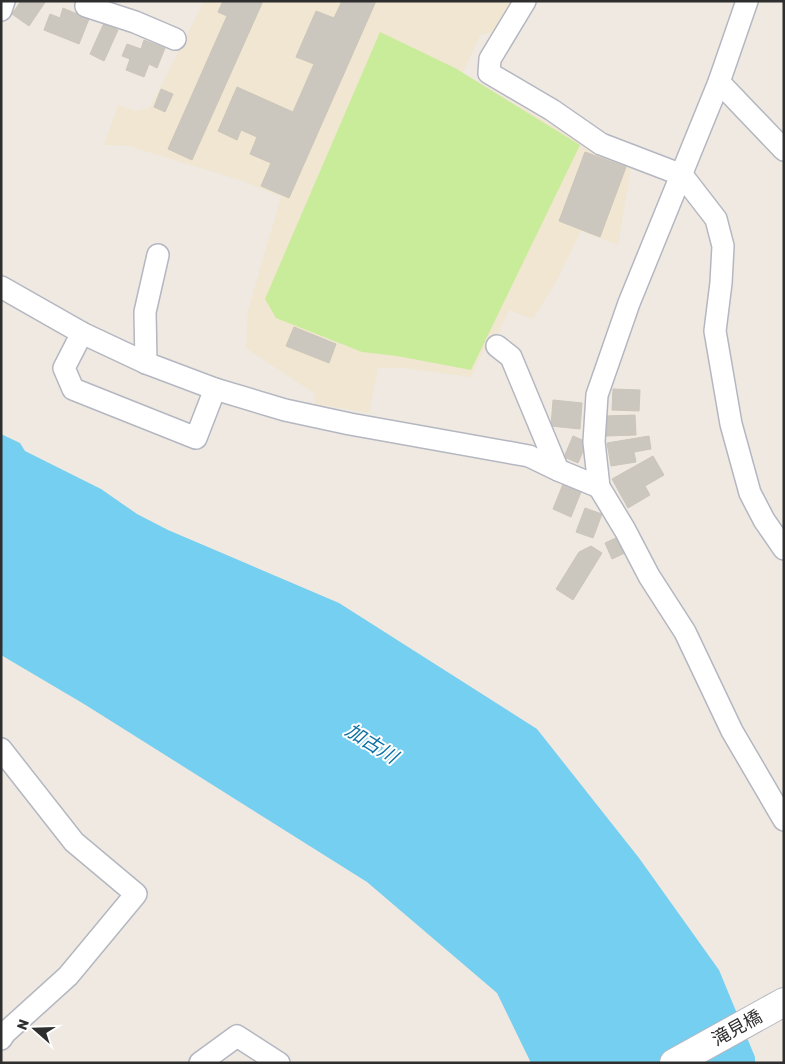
<svg xmlns="http://www.w3.org/2000/svg" width="785" height="1064" viewBox="0 0 785 1064" font-family="Rubik,'Noto Sans JP',sans-serif">
<style>
.education{fill:#f0e6d1}
.pitch{fill:#c9ec9a}
.water{fill:#75cff0}
.building{fill:#cbc7bf;stroke:#cbc5ba}
.lines{fill:none;stroke-linecap:round;stroke-linejoin:round}
.street-casing{stroke:#b4b7c1;stroke-width:24}
.secondary-casing{stroke:#b4b7c1;stroke-width:30}
.street{stroke:#fff;stroke-width:21}
.secondary{stroke:#fff;stroke-width:28}
.labels{text-anchor:middle;stroke-width:4;stroke-linejoin:round;paint-order:stroke}
.street-label{font-size:18px;fill:#2e2e2e;stroke:#fff}
.water-label{font-size:19px;font-style:italic;fill:#0d6fa3;stroke:#fff}
</style>
<rect width="100%" height="100%" fill="#efe9e1"/>
<!-- education -->
<polygon class="education" points="204,1 513,1 497,31 480,35 463,73 586,145 632,161 618,245 581,231 556,282 533,319 509,310 491,350 484,349 471,377 404,368 378,368 369,413 315,404 315,394 246,348 248,311 281,197 240,180 129,146 104,145 118,105 136,111 150,108"/>
<!-- pitch -->
<polygon class="pitch" points="380,32 455,68 580,145 471,370 397,356 362,352 276,318 265,299"/>
<!-- water -->
<polygon class="water" points="1,434 20,443 25,451 101,489 137,514 168,530 339,603 537,729 639,858 719,970 755,1057 755,1063 531,1063 497,993 367,882 84,704 1,655"/>
<!-- building -->
<g class="building">
<polygon points="21,1 46,1 29,26 12,14"/>
<polygon points="223,1 263,1 192,160 168,149 227,16 218,12"/>
<polygon points="342,1 376,1 289,198 261,186 271,163 250,154 257,137 241,130 237,140 218,131 237,87 293,112 314,64 296,57 316,11 334,18"/>
<polygon points="63,8 89,19 79,44 44,30 50,14 60,18"/>
<polygon points="104,23 118,30 104,61 90,54"/>
<polygon points="144,40 165,48 157,68 149,64 144,77 126,70 130,59 122,56 127,44 141,49"/>
<polygon points="161,89 173,94 165,112 154,107"/>
<polygon points="585,152 626,167 600,237 559,221"/>
<polygon points="294,327 336,344 329,363 286,346"/>
<polygon points="613,389 640,390 639,411 612,410"/>
<polygon points="553,400 582,403 580,429 551,426"/>
<polygon points="635,415 636,435 606,436 605,416"/>
<polygon points="573,436 587,442 578,463 564,457"/>
<polygon points="649,436 651,449 634,452 636,462 611,466 607,443"/>
<polygon points="653,456 664,475 645,486 650,495 628,508 612,479"/>
<polygon points="563,484 581,492 571,517 553,509"/>
<polygon points="585,508 602,514 593,538 576,532"/>
<polygon points="618,537 625,553 612,559 605,543"/>
<polygon points="591,546 602,553 573,600 556,589 579,552"/>
</g>
<g class="lines">
<defs>
<g id="street">
<polyline points="88,1 86,6 135,22 175,39"/>
<polyline points="525,1 490,59 489,73 552,110 601,144 682,175 716,219 723,246 721,283 715,331 731,424 750,493 764,520 784,549"/>
<polyline points="747,1 719,82 629,303 597,395 594,442 599,487 625,530 649,576 685,632 732,731 784,820"/>
<polyline points="1,10 4,1"/>
<polyline points="719,82 784,150"/>
<polyline points="1,287 82,333 146,363 215,389 285,410 350,424 529,456 558,470 599,487"/>
<polyline points="82,333 64,368 73,389 196,438 215,389"/>
<polyline points="497,346 511,357 558,470"/>
<polyline points="146,363 145,312 158,255"/>
<polyline points="1,749 74,842 136,894 68,976 5,1033 1,1039"/>
<polyline points="200,1063 237,1036 279,1063"/>
</g>
<polyline id="secondary" points="674,1063 784,1002"/>
</defs>
<!-- street casing -->
<use href="#street" class="street-casing"/>
<!-- secondary casing -->
<use href="#secondary" class="secondary-casing"/>
<!-- street -->
<use href="#street" class="street"/>
<!-- secondary -->
<use href="#secondary" class="secondary"/>
</g>
<g class="labels">
<!-- street labels -->
<g class="street-label">
<text transform="translate(737 1028) rotate(-29)" y="6">滝見橋</text>
</g>
<!-- water labels -->
<g class="water-label">
<text transform="translate(372 743) rotate(32)" y="7">加古川</text>
</g>
</g>
<!-- border -->
<rect width="785" height="1064" fill="none" stroke="#2e2e2e" stroke-width="5"/>
<!-- north arrow -->
<g transform="translate(35 1029) rotate(290)" stroke="#ffffff" stroke-width="4" paint-order="stroke">
<path d="M0-4L9 19L0 12L-9 19Z" fill="#2e2e2e"/>
<text y="-8" font-size="14" font-weight="bold" text-anchor="middle" fill="#2e2e2e">N</text>
</g>
</svg>
